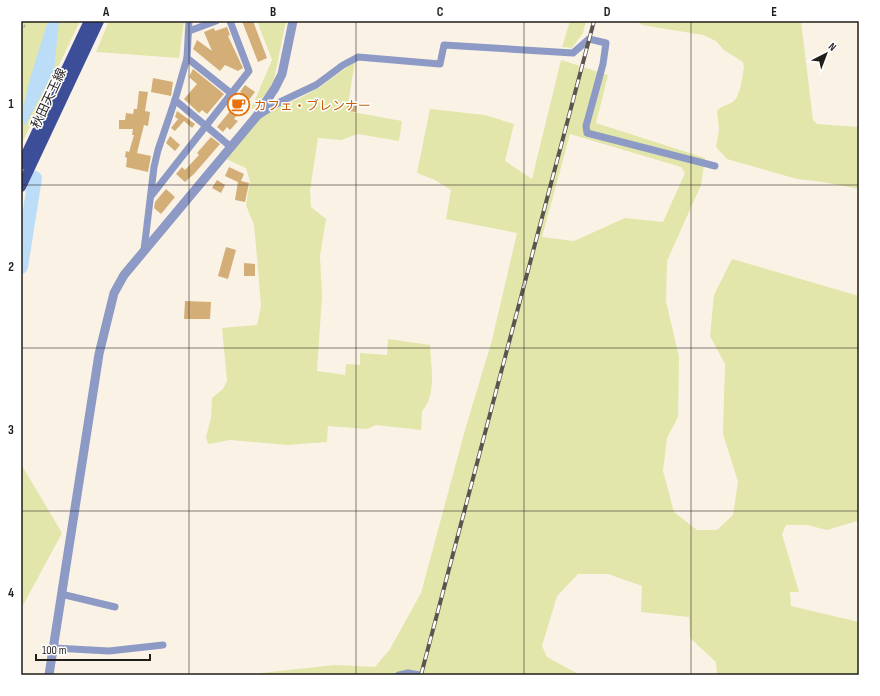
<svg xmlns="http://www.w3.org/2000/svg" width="880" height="696" viewBox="0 0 880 696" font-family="'Sofia Sans Condensed','Noto Sans JP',sans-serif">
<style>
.green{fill:#e2e6aa;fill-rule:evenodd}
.water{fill:#bbddf7}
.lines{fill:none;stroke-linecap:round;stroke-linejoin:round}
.river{stroke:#bbddf7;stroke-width:14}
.building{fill:#d3ae76}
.path{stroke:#b6afa6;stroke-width:1.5;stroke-dasharray:3 3;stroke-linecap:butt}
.minor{stroke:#8d9ac5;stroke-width:7}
.tertiary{stroke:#8d9ac5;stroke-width:9}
.primary{stroke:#3d4e99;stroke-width:10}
.rail-casing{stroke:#5a554f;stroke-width:4}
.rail{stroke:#fff;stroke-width:2.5;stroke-dasharray:8;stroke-linecap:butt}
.grid{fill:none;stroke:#211e1a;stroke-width:1;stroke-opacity:0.55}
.labels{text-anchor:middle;stroke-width:3;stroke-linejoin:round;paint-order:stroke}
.street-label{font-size:13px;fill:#211e1a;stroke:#fff}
.food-label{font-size:13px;fill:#c56008;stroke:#fff;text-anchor:start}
.neatline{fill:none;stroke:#211e1a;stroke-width:1.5}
.grid-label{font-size:13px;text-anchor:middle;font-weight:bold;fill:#211e1a}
</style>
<rect width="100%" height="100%" fill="#fbf2e6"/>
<!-- green -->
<g class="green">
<polygon points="21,21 80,21 21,145"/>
<polygon points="109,21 184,21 179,58 96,52"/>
<polygon points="257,21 286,21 274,80 266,94 253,109 251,109 272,60"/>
<polygon points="570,21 586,21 583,33 572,48 562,47"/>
<path d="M637,21H801L813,120L817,124L859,127V189L823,182L797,179L727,159L716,147L719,130L717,111C722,106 725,106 731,103C741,98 742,77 744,67L743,62L724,50L716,41L703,35L642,25Z"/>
<path d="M561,60L608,75L596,123L705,158L701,185L667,261L666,301L679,357L678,417L667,438L663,471L674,512L697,530H717L733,515L738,482L723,434L725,364L710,336L714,295L732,259L859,296V524L857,521L827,530L807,525H786L782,534L799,592H790L791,606L859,622V675H717L716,662L690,638L689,617L641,612L642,586L608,574H578L557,596L542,646L547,657L580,675H259L261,673L335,665L375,667L390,649L421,593L465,430L492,340L517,233L446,219L451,190L435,180L417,173L430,109L485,115L514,124L505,161L532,179ZM570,134L681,167L685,173L663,222L625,218L574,241L542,237Z"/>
<path d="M355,61L347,111L402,121L399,141L358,134L341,140L318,138L310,190L311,207L326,219L320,256L322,296L317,371L345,375L346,364L360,365V353L387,355L388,339L430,345C431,366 437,395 422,411L421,430L376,425L367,429L328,426L327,442L287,445L230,440L208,444L206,437L211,418L212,398L223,389L227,381L222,328L257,325L261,306L257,257L254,225L246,205L250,181L246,168L226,159L257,121L283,104L298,99L320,87Z"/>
<polygon points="21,464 62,533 21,609"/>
</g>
<!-- water -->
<polygon class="water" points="48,21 59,21 54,70 25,126 21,116 31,75"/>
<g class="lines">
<!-- river -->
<polyline class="river" points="21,267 35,178"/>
</g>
<!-- building -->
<g class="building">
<polygon points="242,21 253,21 267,58 258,62"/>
<polygon points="227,27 230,35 228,36 243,68 238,71 225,65 220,71 193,49 197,40 212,51 204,32 214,28 215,31"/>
<polygon points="193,69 224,94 207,114 202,110 199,113 184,99 197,84 189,77"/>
<polygon points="153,78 173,82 171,96 151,92"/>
<polygon points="245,85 255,92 234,119 238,121 230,130 227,127 223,132 217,127 231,110 229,108 242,93 240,92"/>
<polygon points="139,91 148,92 145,111 150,112 148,126 144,125 137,153 151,156 148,172 126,167 127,158 125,157 126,151 129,152 134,135 132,135 133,129 119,129 119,120 125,120 126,113 133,114 134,109 137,109"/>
<polygon points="348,103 357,104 356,112 347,111"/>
<polygon points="177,111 195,124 192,128 184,121 175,131 171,128 178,119 175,117"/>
<polygon points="170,136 180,145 175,151 166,143"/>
<polygon points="211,137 220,144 194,174 185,182 176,174 182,167 185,170 199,155 197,153"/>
<polygon points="229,167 244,174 241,181 249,183 245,202 235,200 238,182 225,176"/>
<polygon points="217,180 225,185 221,193 212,188"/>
<polygon points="166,189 175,197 161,214 154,208 155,202"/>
<polygon points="226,247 236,250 228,279 218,276"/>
<polygon points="244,263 255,264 255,276 244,276"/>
<polygon points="185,301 211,302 210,319 184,319"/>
</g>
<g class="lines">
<!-- path -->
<polyline class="path" points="21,33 27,21"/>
<!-- minor -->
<g class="minor">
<polyline points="189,31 216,21"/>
<polyline points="187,58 232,94"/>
<polyline points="175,100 231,147"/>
<polyline points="258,116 280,102 316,85 343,65 358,57 440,64 444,45 573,53 589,39 606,43 603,64 586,126 587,133 715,166"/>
<polyline points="151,196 249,71 230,21"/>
<polyline points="144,250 154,167 158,150 175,100 187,58 189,21"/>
<polyline points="61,594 115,607"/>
<polyline points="54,648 109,651 163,645"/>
<polyline points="399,675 408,673 420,675"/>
</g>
<!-- tertiary -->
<polyline class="tertiary" points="49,675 99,354 114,293 124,275 256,117 275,88 282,74 293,21"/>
<!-- primary -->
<g class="primary">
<polyline points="21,165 89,21"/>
<polyline points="21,187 99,21"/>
</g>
<defs>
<polyline id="rail" points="421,675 594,21"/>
</defs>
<!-- rail casing -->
<use href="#rail" class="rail-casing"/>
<!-- rail -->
<use href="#rail" class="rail"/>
</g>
<!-- grid -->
<path class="grid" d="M189,21V675M356,21V675M524,21V675M691,21V675M21,185H859M21,348H859M21,511H859"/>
<!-- icons -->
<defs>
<symbol id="cafe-ring" viewBox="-11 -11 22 22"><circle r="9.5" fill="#fff" stroke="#e8710a" stroke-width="1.5"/><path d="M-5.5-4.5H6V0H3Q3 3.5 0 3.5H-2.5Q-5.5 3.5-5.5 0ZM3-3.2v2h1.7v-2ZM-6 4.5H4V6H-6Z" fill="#e8710a"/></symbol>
</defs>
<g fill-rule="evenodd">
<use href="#cafe-ring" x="226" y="92" width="25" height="25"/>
</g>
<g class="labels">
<!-- street labels -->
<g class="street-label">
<text transform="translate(48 98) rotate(-65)" y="5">秋田天王線</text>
</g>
<!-- food labels -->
<g class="food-label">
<text x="254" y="110">カフェ・ブレンナー</text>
</g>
</g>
<!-- border -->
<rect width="880" height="696" fill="none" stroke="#ffffff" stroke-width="44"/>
<!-- north arrow -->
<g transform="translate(826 54) rotate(42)" stroke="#ffffff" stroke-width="3" paint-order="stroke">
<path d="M0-3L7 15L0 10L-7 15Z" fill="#211e1a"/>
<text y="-6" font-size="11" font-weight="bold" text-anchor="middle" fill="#211e1a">N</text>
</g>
<!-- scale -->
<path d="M36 654v6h114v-6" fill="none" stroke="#211e1a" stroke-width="2"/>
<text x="42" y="654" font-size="12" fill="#211e1a" stroke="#ffffff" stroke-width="3" paint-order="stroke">100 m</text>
<rect x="22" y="22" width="836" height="652" class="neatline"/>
<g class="grid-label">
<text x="106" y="16">A</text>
<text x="273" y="16">B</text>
<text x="440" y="16">C</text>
<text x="607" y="16">D</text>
<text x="774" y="16">E</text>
<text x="11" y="108">1</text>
<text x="11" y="271">2</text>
<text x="11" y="434">3</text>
<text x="11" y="597">4</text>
</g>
</svg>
